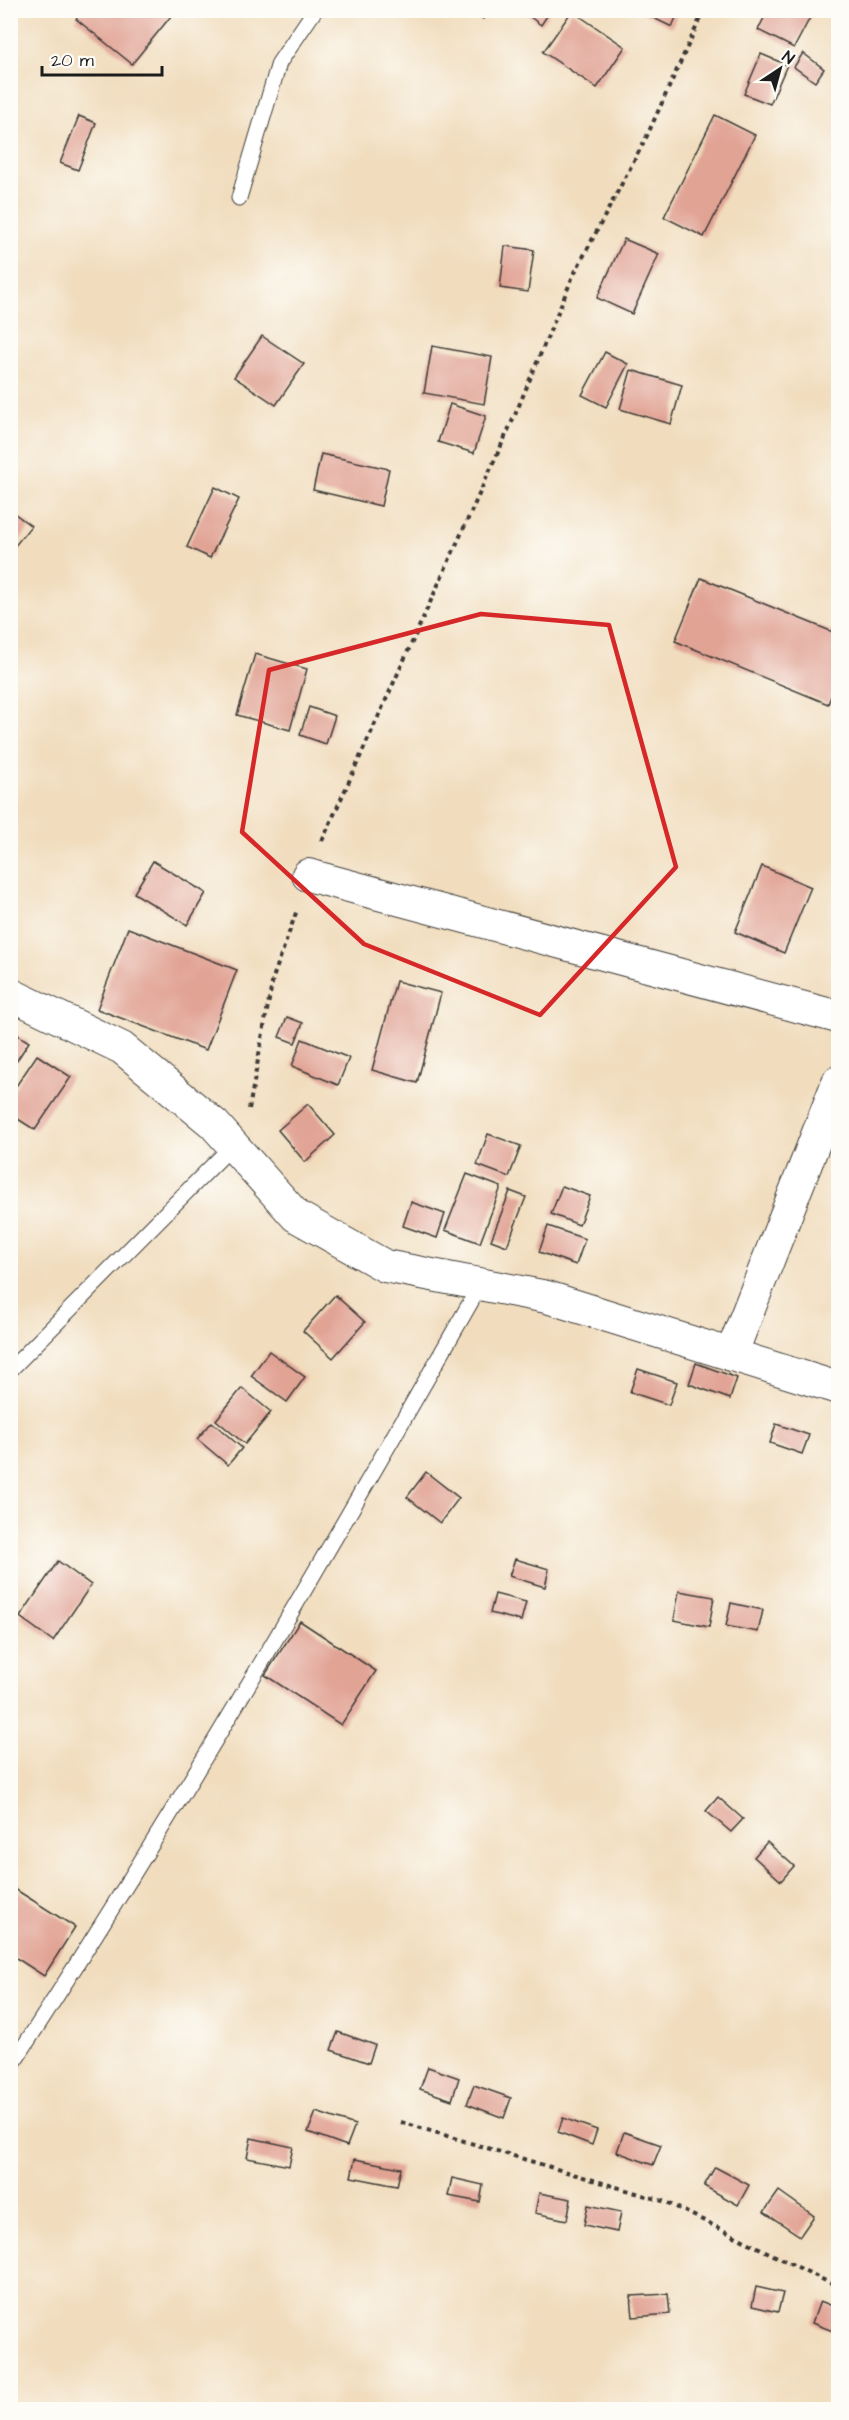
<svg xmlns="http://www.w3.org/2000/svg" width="849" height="2420" viewBox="0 0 849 2420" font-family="'Architects Daughter',sans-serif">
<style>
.building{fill:#e1a394}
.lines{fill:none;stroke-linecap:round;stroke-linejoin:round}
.lane-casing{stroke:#3c3934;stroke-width:17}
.street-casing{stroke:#3c3934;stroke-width:34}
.path{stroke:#3c3934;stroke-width:4;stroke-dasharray:4.5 4.5;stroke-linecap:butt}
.lane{stroke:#fff;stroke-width:15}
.street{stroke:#fff;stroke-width:32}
.marked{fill:none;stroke:#d62828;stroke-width:4.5;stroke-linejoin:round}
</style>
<rect width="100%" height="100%" fill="#fdfcf7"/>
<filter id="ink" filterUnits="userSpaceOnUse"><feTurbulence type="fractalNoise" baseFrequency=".0167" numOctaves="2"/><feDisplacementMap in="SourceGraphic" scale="12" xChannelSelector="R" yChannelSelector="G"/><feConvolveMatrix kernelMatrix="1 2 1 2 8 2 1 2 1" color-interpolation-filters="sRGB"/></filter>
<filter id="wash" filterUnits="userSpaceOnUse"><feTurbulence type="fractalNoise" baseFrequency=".008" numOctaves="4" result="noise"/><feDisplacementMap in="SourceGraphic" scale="24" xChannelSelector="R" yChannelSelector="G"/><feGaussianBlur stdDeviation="1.35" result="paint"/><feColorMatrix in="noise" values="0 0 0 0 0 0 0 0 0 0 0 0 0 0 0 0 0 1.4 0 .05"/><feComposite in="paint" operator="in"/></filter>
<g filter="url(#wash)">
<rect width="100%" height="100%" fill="#f1ddbe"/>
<g id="blocks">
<!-- building -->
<g class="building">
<polygon points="83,10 176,10 132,64 76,19"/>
<polygon points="470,10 489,10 483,19"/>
<polygon points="521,10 551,10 541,25"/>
<polygon points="637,10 679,10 672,27"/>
<polygon points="768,10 813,12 794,48 758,30"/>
<polygon points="572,11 625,47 597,88 543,52"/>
<polygon points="803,53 824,69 815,82 794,67"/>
<polygon points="761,54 787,65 770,104 744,94"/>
<polygon points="715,115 755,135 704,237 664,217"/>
<polygon points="79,116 96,123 78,170 60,163"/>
<polygon points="624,239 659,254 632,314 597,298"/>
<polygon points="505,246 534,250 528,292 500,288"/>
<polygon points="262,336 304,364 276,405 234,377"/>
<polygon points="432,346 492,357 484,404 424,393"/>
<polygon points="605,352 628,364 606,407 582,395"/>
<polygon points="631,370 682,385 671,424 620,409"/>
<polygon points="450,404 486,416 474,453 438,442"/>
<polygon points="321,454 389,469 381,506 313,490"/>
<polygon points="215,487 239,499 210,558 187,547"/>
<polygon points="10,510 31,526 10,552"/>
<polygon points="701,578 838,634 838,678 828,704 675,641"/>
<polygon points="255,654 307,669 290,730 237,715"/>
<polygon points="309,707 335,716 326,744 300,735"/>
<polygon points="153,861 206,893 187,925 134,893"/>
<polygon points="762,866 811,887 784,953 735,932"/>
<polygon points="128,928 237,970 206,1050 97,1009"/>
<polygon points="396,981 441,993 417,1083 372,1070"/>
<polygon points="287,1017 303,1023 295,1043 279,1037"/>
<polygon points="10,1030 29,1042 10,1071"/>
<polygon points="302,1039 349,1058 338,1085 292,1066"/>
<polygon points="37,1055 71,1077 35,1130 10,1114 10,1095"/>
<polygon points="308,1104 335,1135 305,1162 278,1130"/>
<polygon points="488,1134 521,1146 509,1177 477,1165"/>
<polygon points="467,1174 501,1187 480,1243 445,1230"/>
<polygon points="562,1186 590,1196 579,1225 551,1214"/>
<polygon points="510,1191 526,1197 507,1246 491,1240"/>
<polygon points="411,1202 445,1214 437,1238 403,1226"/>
<polygon points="548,1226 585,1239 576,1265 539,1252"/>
<polygon points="335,1295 365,1322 333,1358 303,1331"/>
<polygon points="269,1351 305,1377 287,1402 251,1376"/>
<polygon points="696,1363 737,1378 730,1399 689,1384"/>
<polygon points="638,1369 677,1382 669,1405 630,1392"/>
<polygon points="242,1388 271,1412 245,1444 216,1420"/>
<polygon points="212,1422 242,1448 228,1465 197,1439"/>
<polygon points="776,1424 809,1435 802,1454 770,1443"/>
<polygon points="426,1472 459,1498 440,1523 407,1497"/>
<polygon points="515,1559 549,1569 545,1587 509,1576"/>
<polygon points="58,1561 91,1585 53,1641 20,1617"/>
<polygon points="679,1591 714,1597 709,1627 674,1620"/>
<polygon points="495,1594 526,1602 521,1621 490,1613"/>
<polygon points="731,1603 763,1610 758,1632 726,1626"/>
<polygon points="300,1621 376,1671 341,1725 265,1675"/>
<polygon points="718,1797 743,1819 731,1832 706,1811"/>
<polygon points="767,1842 794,1866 781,1881 754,1857"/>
<polygon points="10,1886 75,1927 44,1976 10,1954"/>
<polygon points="338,2032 375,2045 369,2063 331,2050"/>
<polygon points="428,2067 459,2078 452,2100 420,2089"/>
<polygon points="474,2085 511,2098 504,2118 467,2104"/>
<polygon points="316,2112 355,2125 347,2146 308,2132"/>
<polygon points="563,2118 597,2130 592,2145 558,2132"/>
<polygon points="624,2132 661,2145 653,2165 617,2152"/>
<polygon points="251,2138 293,2147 289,2166 247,2158"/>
<polygon points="355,2159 401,2168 397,2186 351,2177"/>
<polygon points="715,2167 749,2185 738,2205 704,2186"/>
<polygon points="452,2178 483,2185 480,2202 448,2196"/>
<polygon points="779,2191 814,2216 800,2236 764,2212"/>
<polygon points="539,2193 571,2199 567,2220 535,2213"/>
<polygon points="588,2205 621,2212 617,2232 584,2225"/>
<polygon points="756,2287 783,2293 778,2312 752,2306"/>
<polygon points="668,2294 670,2314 633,2317 631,2296"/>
<polygon points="820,2301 838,2308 838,2333 812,2323"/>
</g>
</g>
</g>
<g filter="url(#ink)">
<use href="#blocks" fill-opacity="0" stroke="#3c3934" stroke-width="1.5"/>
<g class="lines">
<defs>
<g id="lane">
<polyline points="239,198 279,63 315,10"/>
<polyline points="10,1370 233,1145"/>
<path d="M10,2068C177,1812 330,1549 481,1284"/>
</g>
<g id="street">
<polyline points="308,875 838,1017"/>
<polyline points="10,994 122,1048 214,1124 296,1216 385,1266 547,1297 838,1388"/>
<polyline points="731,1355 838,1082"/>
</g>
</defs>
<!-- lane casing -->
<use href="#lane" class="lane-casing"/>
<!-- street casing -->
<use href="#street" class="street-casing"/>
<!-- path -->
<g class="path">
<polyline points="322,841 515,415 573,276 646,138 704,10"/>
<polyline points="249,1109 273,978 297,910"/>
<polyline points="401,2122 666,2202 838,2287"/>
</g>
<!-- lane -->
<use href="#lane" class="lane"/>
<!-- street -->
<use href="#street" class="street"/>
</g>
</g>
<!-- marked area -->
<path class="marked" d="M481,614L609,625L676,867L540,1015L364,944L242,832L269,670Z"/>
<!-- margin -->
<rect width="849" height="2420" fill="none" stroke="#fdfcf7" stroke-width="36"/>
<!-- north arrow -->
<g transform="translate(780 69) rotate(36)" stroke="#fdfcf7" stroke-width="4.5" paint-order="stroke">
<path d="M0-4.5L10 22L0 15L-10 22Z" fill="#1c1c1c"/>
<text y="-9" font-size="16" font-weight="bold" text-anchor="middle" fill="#1c1c1c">N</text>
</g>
<!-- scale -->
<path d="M42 66v9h120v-9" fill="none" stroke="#1c1c1c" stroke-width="3"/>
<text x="51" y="66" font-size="18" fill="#1c1c1c" stroke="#fdfcf7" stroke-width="4.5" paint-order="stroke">20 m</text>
</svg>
